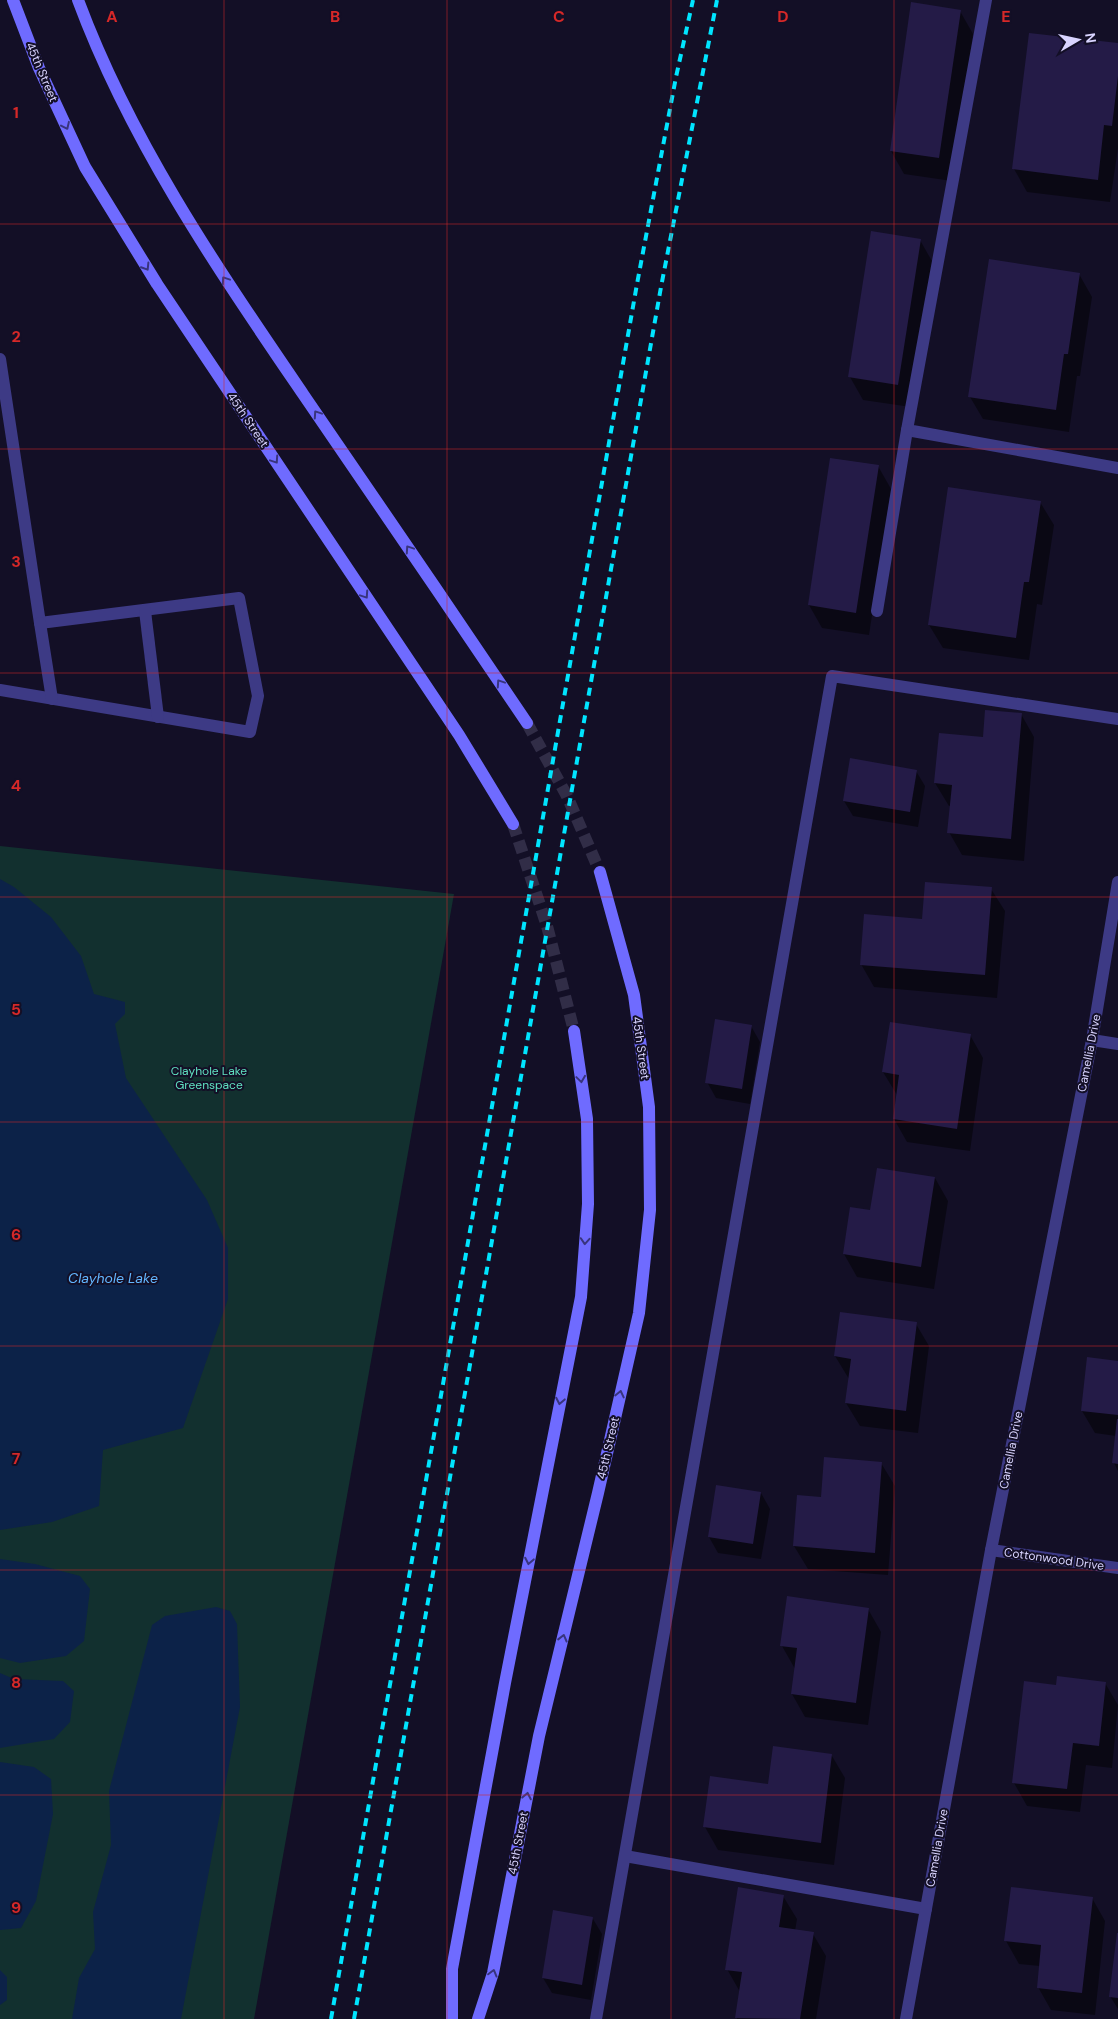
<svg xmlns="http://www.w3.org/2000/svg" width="1118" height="2019" viewBox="0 0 1118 2019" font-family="'DM Sans',sans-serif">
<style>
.green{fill:#12302f}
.water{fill:#0c2248}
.shadow{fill:#0007}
.building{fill:#241b47}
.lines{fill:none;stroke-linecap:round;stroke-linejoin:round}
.secondary-tunnel{stroke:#312d47;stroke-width:12;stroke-dasharray:12 6;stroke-linecap:butt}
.lane{stroke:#3d3a85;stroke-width:12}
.street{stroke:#3d3a85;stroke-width:12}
.secondary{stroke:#6f6bff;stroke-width:12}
.rail{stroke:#00e5ff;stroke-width:4;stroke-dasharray:8 6;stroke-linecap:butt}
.oneway{stroke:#38347d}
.grid{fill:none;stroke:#d62828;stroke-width:1;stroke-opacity:0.55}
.labels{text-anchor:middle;stroke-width:4;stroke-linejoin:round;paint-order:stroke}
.street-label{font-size:12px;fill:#d9d4ff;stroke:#130f26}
.park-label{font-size:12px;fill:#5fe0c0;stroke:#130f26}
.water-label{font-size:14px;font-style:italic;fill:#62b6ff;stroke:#130f26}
.grid-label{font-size:16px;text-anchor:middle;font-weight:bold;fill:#d62828;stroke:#130f26;stroke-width:4;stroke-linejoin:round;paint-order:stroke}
</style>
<rect width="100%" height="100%" fill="#130f26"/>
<!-- green -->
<polygon class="green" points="0,846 454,894 254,2019 0,2019"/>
<!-- water -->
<g class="water">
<polygon points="0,879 14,887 51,917 81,956 94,994 125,1002 125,1014 115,1024 126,1078 207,1200 228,1248 228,1299 183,1428 103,1450 99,1506 52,1522 0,1530"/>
<polygon points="0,1559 35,1564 80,1576 90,1589 84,1641 66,1656 20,1663 0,1658"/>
<polygon points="216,1607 230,1611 237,1624 240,1707 181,2019 72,2019 79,1978 95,1949 93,1912 111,1845 109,1791 152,1625 165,1616"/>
<polygon points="0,1673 14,1679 63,1681 74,1691 70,1722 54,1739 0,1748"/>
<polygon points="0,1762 34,1767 51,1779 53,1814 36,1901 21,1928 0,1930"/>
<polygon points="0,1970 7,1977 7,2000 0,2005"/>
</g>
<!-- shadow -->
<g class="shadow">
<polygon points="960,11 973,34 952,181 904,174 891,151"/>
<polygon points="1118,45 1118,148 1110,202 1027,192 1014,169"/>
<polygon points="920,240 933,263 911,407 863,400 850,377"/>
<polygon points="1079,274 1092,297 1080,376 1077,376 1069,432 983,419 970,397"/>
<polygon points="878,466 891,489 869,635 822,628 809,605"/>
<polygon points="1040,502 1054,525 1042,605 1037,604 1029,660 943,648 929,625"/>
<polygon points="1021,714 1034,737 1024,861 962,855 949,832 951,806 949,806 935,783 940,735 984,738"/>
<polygon points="916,771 925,786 918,827 853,816 844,801"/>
<polygon points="991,889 1005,911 997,998 874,987 861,964 923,921"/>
<polygon points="751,1026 760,1042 750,1104 716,1098 707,1082"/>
<polygon points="970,1035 983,1058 970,1151 907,1142 894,1119 897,1095 883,1072"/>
<polygon points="935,1178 948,1201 934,1289 857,1277 844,1254 851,1208 871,1211"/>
<polygon points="916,1324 929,1346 918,1433 860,1426 846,1403 849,1379 835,1356"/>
<polygon points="1118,1362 1118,1471 1114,1463 1116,1436 1095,1433 1082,1411"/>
<polygon points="881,1463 895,1486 888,1575 808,1569 794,1546 798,1496 822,1498"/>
<polygon points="761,1493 770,1509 761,1559 718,1553 709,1537"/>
<polygon points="868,1609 881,1632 868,1725 805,1717 792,1694 795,1669 782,1646"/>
<polygon points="1105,1683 1118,1705 1112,1768 1086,1765 1080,1812 1027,1806 1014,1783 1057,1687"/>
<polygon points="832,1756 845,1778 834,1865 718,1850 705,1827 770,1786"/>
<polygon points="1012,1889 1092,1898 1105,1921 1095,2015 1051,2010 1038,1987 1040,1966 1019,1964 1006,1941"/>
<polygon points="783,1896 797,1919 795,1931 813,1934 826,1956 816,2019 737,2019 740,1992 727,1969"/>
<polygon points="593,1919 602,1934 591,2000 552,1993 543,1978"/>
<polygon points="1118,1934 1118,2009 1110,1996"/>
</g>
<!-- building -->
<g class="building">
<polygon points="911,2 961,10 939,158 890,151"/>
<polygon points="1029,33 1118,43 1118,76 1112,126 1104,125 1098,180 1012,169"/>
<polygon points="871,231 921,239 898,385 848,377"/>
<polygon points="989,259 1080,273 1068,354 1064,354 1056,410 968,397"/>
<polygon points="830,458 879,465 856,613 808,605"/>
<polygon points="948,487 1041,501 1029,582 1024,582 1016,638 928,625"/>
<polygon points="985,710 1022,713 1011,839 947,833 952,785 934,783 939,733 983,737"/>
<polygon points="850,758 917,770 910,812 843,801"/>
<polygon points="925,882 992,887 985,975 860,965 864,914 922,919"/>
<polygon points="715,1019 752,1025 742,1089 705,1083"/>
<polygon points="890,1022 971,1034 957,1129 893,1119 899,1075 882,1072"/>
<polygon points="877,1168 935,1177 921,1267 843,1254 850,1207 870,1210"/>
<polygon points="840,1312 917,1322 906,1411 845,1403 851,1359 834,1356"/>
<polygon points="1087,1357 1118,1361 1118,1415 1081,1411"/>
<polygon points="1117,1419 1118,1419 1118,1464 1112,1463"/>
<polygon points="824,1457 882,1462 875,1553 793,1546 797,1495 821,1497"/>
<polygon points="716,1485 761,1492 753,1544 708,1537"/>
<polygon points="787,1596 869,1608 856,1703 791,1694 797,1648 780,1646"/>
<polygon points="1057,1676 1106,1682 1099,1746 1073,1743 1067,1789 1012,1783 1024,1681 1056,1685"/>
<polygon points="773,1746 832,1754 821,1843 703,1827 710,1776 768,1784"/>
<polygon points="738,1887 784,1895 779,1927 814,1932 800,2019 735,2018 742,1972 725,1970"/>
<polygon points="1011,1887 1093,1897 1082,1993 1037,1988 1041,1945 1004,1941"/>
<polygon points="553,1910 593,1917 582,1985 542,1978"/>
<polygon points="1117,1933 1118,1933 1118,1998 1109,1997"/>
</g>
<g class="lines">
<!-- secondary-tunnel -->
<g class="secondary-tunnel">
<polyline points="527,723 567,796 600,872"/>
<polyline points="513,824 547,926 574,1031"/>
</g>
<!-- lane -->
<g class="lane">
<polyline points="986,0 907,430 1118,468"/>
<polyline points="0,359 40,623 239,598 258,696 250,732 0,690"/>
<polyline points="145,611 158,717"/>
<polyline points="877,611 907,430"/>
<polyline points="40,623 52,699"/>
<polyline points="625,1856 926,1909"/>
<polyline points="596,2019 832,676 1118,719"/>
</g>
<!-- street -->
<g class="street">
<polyline points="1092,1040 1118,1044"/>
<polyline points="991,1550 1118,1568"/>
<polyline points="906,2019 991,1550 1092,1040 1118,882"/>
</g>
<!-- secondary -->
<g class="secondary">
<polyline points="13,0 39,68 85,167 157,284 459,735 513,824"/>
<path d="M78,0C131,143 218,269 303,394C378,503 453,613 527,723"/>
<polyline points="452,2019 452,1969 505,1683 581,1297 588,1204 587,1119 574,1031"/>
<polyline points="478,2019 493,1973 539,1736 598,1493 639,1313 650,1210 649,1107 634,995 600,872"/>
</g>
<!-- rail -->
<g class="rail">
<polyline points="331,2019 637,284 676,77 693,0"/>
<polyline points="354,2019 661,287 717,0"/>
</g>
</g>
<!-- one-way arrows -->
<defs><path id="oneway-chevron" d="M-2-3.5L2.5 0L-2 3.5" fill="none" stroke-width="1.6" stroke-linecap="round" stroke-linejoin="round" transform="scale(1.25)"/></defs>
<g class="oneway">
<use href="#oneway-chevron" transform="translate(66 126) rotate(65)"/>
<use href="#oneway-chevron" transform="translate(146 267) rotate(58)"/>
<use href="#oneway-chevron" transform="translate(225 280) rotate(-124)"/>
<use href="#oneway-chevron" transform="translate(317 414) rotate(-124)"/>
<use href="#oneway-chevron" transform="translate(275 460) rotate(56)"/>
<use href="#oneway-chevron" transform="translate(409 549) rotate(-124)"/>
<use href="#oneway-chevron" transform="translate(365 595) rotate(56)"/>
<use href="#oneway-chevron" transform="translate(500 683) rotate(-124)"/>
<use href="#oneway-chevron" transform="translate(581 1079) rotate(82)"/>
<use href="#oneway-chevron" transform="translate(585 1241) rotate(94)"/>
<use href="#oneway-chevron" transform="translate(620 1394) rotate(-77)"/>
<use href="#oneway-chevron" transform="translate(560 1401) rotate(101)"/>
<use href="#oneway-chevron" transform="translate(529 1561) rotate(101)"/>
<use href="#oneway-chevron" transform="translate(563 1638) rotate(-76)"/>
<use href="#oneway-chevron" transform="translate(527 1796) rotate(-79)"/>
<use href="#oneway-chevron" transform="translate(493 1973) rotate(-75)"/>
</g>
<!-- grid -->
<path class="grid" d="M224,0V2019M447,0V2019M671,0V2019M894,0V2019M0,224H1118M0,449H1118M0,673H1118M0,897H1118M0,1122H1118M0,1346H1118M0,1570H1118M0,1795H1118"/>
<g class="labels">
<!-- street labels -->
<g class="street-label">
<text transform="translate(42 72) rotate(67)" y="4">45th Street</text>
<text transform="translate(248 420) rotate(56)" y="4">45th Street</text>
<text transform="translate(641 1048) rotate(82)" y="4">45th Street</text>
<text transform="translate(1089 1053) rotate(-79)" y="4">Camellia Drive</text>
<text transform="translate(608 1448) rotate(-77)" y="4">45th Street</text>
<text transform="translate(1011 1450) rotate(-79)" y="4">Camellia Drive</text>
<text transform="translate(1054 1559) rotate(8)" y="4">Cottonwood Drive</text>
<text transform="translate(518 1843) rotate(-79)" y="4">45th Street</text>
<text transform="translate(937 1848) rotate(-80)" y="4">Camellia Drive</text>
</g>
<!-- park labels -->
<g class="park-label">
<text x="209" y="1075">Clayhole Lake<tspan x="209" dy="14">Greenspace</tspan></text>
</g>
<!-- water labels -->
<g class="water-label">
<text x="113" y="1283">Clayhole Lake</text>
</g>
</g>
<g class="grid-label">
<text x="112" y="22">A</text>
<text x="335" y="22">B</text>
<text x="559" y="22">C</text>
<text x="783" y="22">D</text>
<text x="1006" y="22">E</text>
<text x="16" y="118">1</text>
<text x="16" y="342">2</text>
<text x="16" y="567">3</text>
<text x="16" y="791">4</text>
<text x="16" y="1015">5</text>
<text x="16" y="1240">6</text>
<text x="16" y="1464">7</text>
<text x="16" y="1688">8</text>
<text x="16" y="1913">9</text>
</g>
<!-- north arrow -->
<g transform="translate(1078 40) rotate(81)" stroke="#130f26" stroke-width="4" paint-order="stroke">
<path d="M0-4L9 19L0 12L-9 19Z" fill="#d9d4ff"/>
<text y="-8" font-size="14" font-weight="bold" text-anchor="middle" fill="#d9d4ff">N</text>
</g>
</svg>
